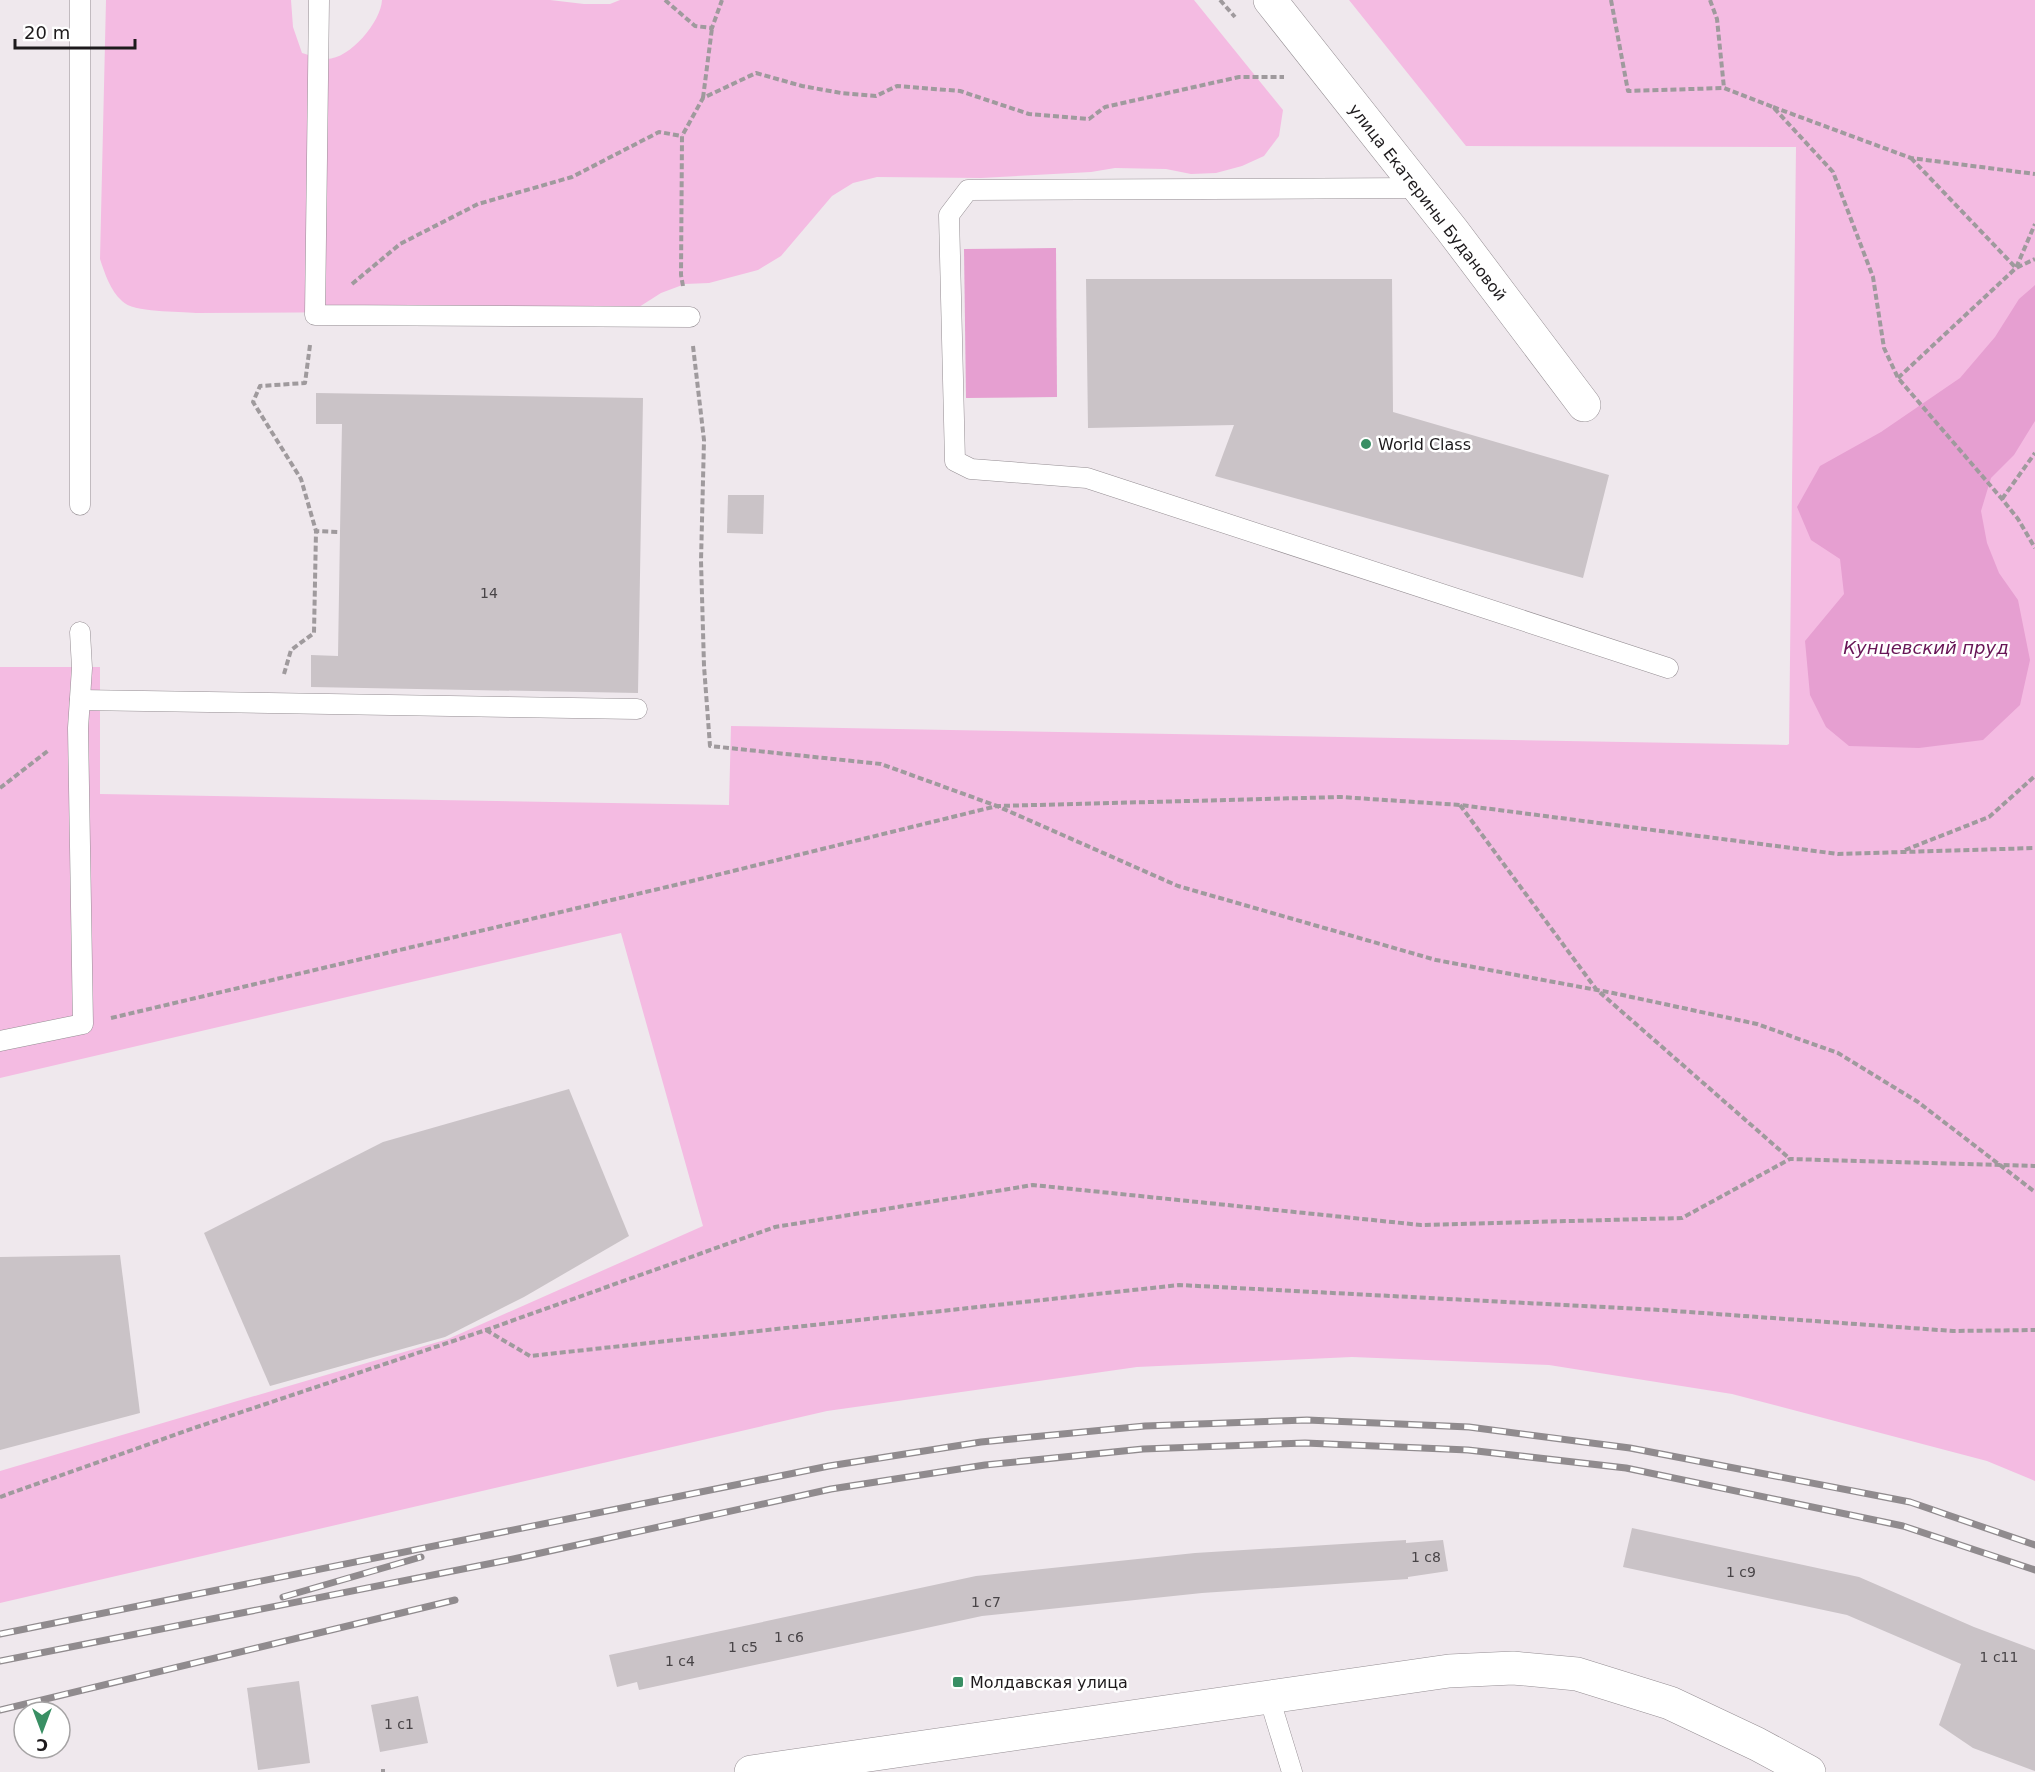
<svg xmlns="http://www.w3.org/2000/svg" width="2035" height="1772" viewBox="0 0 2035 1772" font-family="'DejaVu Sans',sans-serif">
<style>
.green{fill:#f4bbe2}
.water{fill:#e69fd1}
.building{fill:#cac3c7}
.lines{fill:none;stroke-linecap:round;stroke-linejoin:round}
.lane-casing{stroke:#958e93;stroke-width:21}
.street-casing{stroke:#958e93;stroke-width:34}
.secondary-casing{stroke:#958e93;stroke-width:34}
.path{stroke:#9f9a9d;stroke-width:4;stroke-dasharray:6 3;stroke-linecap:butt}
.lane{stroke:#fff;stroke-width:20}
.street{stroke:#fff;stroke-width:33}
.secondary{stroke:#fff;stroke-width:33}
.rail-casing{stroke:#908b8e;stroke-width:7}
.rail{stroke:#fff;stroke-width:4.5;stroke-dasharray:14;stroke-linecap:butt}
.poi-dot{fill:#398f64;stroke:#fff;stroke-width:2}
.labels{text-anchor:middle;stroke-width:5;stroke-linejoin:round;paint-order:stroke}
.number-label{font-size:14px;fill:#484447}
.street-label{font-size:16px;fill:#1d1a1c;stroke:#fff}
.poi-label{font-size:16px;fill:#1d1a1c;stroke:#fff;text-anchor:start}
.water-label{font-size:18px;font-style:italic;fill:#671556;stroke:#fff}
</style>
<rect width="100%" height="100%" fill="#efe8ed"/>
<!-- green -->
<g class="green">
<path d="M106,0H291L293,27L302,53C309,55 318,59 326,59C349,60 381,22 382,0H550L584,4H610L620,0H1194L1283,110L1279,136L1264,156L1242,166L1216,173L1191,174L1166,169L1115,168L1091,172L981,178L877,177L853,183L832,196L781,256L758,270L709,283L685,284L661,293L639,307L541,311L196,313C179,311 133,313 122,301C110,290 105,274 100,259Z"/>
<polygon points="1349,0 2035,0 2035,1481 1987,1461 1732,1394 1549,1365 1352,1357 1137,1367 827,1411 0,1603 0,1471 448,1339 703,1226 621,933 0,1078 0,667 100,667 100,794 729,805 731,726 1787,745 1789,744 1796,147 1466,146"/>
</g>
<!-- water -->
<g class="water">
<polygon points="1056,248 1057,397 966,398 964,249"/>
<polygon points="2035,285 2035,421 2014,455 1991,478 1981,511 1987,543 1999,573 2018,600 2030,660 2020,705 1983,740 1919,748 1849,746 1826,727 1810,695 1805,641 1844,594 1840,559 1811,540 1797,507 1820,466 1881,432 1960,378 1995,337 2019,299"/>
</g>
<!-- building -->
<g class="building">
<polygon points="1086,279 1392,279 1393,412 1609,475 1583,578 1215,476 1234,425 1088,428"/>
<polygon points="316,393 643,398 638,693 311,687 311,655 338,656 340,532 342,424 316,424"/>
<polygon points="728,495 764,495 763,534 727,533"/>
<polygon points="569,1089 629,1236 524,1297 445,1337 270,1386 204,1233 383,1142"/>
<polygon points="120,1255 140,1413 0,1450 0,1257"/>
<polygon points="1632,1528 1859,1577 1974,1627 2035,1650 2035,1771 1973,1748 1939,1725 1961,1664 1847,1615 1623,1567"/>
<polygon points="1406,1540 1406,1543 1443,1540 1448,1571 1408,1577 1408,1579 1202,1593 982,1616 639,1690 637,1682 617,1687 609,1655 976,1576 1195,1553"/>
<polygon points="299,1681 310,1763 258,1770 247,1688"/>
<polygon points="418,1696 428,1743 380,1752 371,1705"/>
</g>
<g class="lines">
<defs>
<g id="lane">
<polyline points="80,0 80,505"/>
<polyline points="319,0 315,315 690,317"/>
<polyline points="1418,188 968,190 949,215 955,461 971,469 1087,478 1668,668"/>
<polyline points="80,700 637,709"/>
<polyline points="0,1041 83,1024 78,728 82,668 80,632"/>
<polyline points="1269,1697 1292,1772"/>
</g>
<polyline id="street" points="1270,0 1452,230 1584,405"/>
<polyline id="secondary" points="751,1772 1449,1671 1513,1668 1577,1674 1670,1703 1757,1744 1809,1772"/>
</defs>
<!-- lane casing -->
<use href="#lane" class="lane-casing"/>
<!-- street casing -->
<use href="#street" class="street-casing"/>
<!-- secondary casing -->
<use href="#secondary" class="secondary-casing"/>
<!-- path -->
<g class="path">
<polyline points="665,0 695,26 712,28 722,0"/>
<polyline points="1220,0 1235,17"/>
<polyline points="1611,0 1628,91 1724,88"/>
<polyline points="1710,0 1717,19 1724,88 1773,107 1833,172 1873,277 1884,348 1898,378 2002,499 2018,519 2035,548"/>
<polyline points="703,98 712,28"/>
<polyline points="1773,107 1911,158 2035,174"/>
<polyline points="1911,158 2016,268 2035,259"/>
<polyline points="352,284 400,244 478,204 572,177 659,132 682,136"/>
<polyline points="683,286 681,275 682,136 703,98 756,73 802,86 841,93 876,96 897,86 960,91 1029,114 1089,119 1105,107 1239,77 1284,77"/>
<polyline points="310,345 305,383 260,386 253,402 301,479 316,531 340,532"/>
<polyline points="693,346 704,440 701,561 704,666 710,746 881,764 997,806 1178,886 1436,960 1613,993 1757,1024 1838,1053 1918,1102 2035,1192"/>
<polyline points="1898,378 2016,268 2035,224"/>
<polyline points="2002,499 2035,453"/>
<polyline points="284,674 291,650 314,633 316,531"/>
<polyline points="0,788 49,750"/>
<polyline points="1460,805 1596,989 1790,1159"/>
<polyline points="1905,850 1989,817 2035,776"/>
<polyline points="111,1018 688,882 997,806 1341,797 1460,805 1838,854 2035,848"/>
<polyline points="486,1330 530,1356 1179,1285 1661,1310 1953,1331 2035,1330"/>
<polyline points="0,1497 197,1427 486,1330 775,1227 1033,1185 1421,1225 1682,1218 1790,1159 2035,1166"/>
<polyline points="383,1769 383,1772"/>
</g>
<!-- lane -->
<use href="#lane" class="lane"/>
<!-- street -->
<use href="#street" class="street"/>
<!-- secondary -->
<use href="#secondary" class="secondary"/>
<defs>
<g id="rail">
<polyline points="283,1597 421,1557"/>
<polyline points="0,1634 829,1466 981,1442 1145,1426 1307,1420 1469,1427 1630,1448 1910,1502 2035,1545"/>
<polyline points="0,1661 518,1558 831,1489 985,1465 1143,1449 1305,1443 1468,1450 1626,1468 1903,1526 2035,1570"/>
<polyline points="0,1710 455,1600"/>
</g>
</defs>
<!-- rail casing -->
<use href="#rail" class="rail-casing"/>
<!-- rail -->
<use href="#rail" class="rail"/>
</g>
<!-- markers -->
<g class="poi-dot">
<circle cx="1366" cy="444" r="6"/>
<rect x="952" y="1676" width="12" height="12" rx="3"/>
</g>
<g class="labels">
<!-- number labels -->
<g class="number-label">
<text x="489" y="598">14</text>
<text x="1426" y="1562">1 с8</text>
<text x="1741" y="1577">1 с9</text>
<text x="986" y="1607">1 с7</text>
<text x="789" y="1642">1 с6</text>
<text x="743" y="1652">1 с5</text>
<text x="1999" y="1662">1 с11</text>
<text x="680" y="1666">1 с4</text>
<text x="399" y="1729">1 с1</text>
</g>
<!-- street labels -->
<g class="street-label">
<text transform="translate(1428 202) rotate(52)" y="6">улица Екатерины Будановой</text>
</g>
<!-- poi labels -->
<g class="poi-label">
<text x="1378" y="450">World Class</text>
<text x="970" y="1688">Молдавская улица</text>
</g>
<!-- water labels -->
<g class="water-label">
<text x="1926" y="654">Кунцевский пруд</text>
</g>
</g>
<!-- north arrow -->
<g transform="translate(42 1730) rotate(180)"><circle r="28" fill="#ffffff" stroke="#a5a3a4" stroke-width="1.5"/>
<path d="M0-4.5L10 22L0 15L-10 22Z" fill="#398f64"/>
<text y="-9" font-size="16" font-weight="bold" text-anchor="middle" fill="#1d1a1c">С</text>
</g>
<!-- scale -->
<path d="M15 39v9h120v-9" fill="none" stroke="#1d1a1c" stroke-width="3"/>
<text x="24" y="39" font-size="18" fill="#1d1a1c" stroke="#ffffff" stroke-width="4.5" paint-order="stroke">20 m</text>
</svg>
